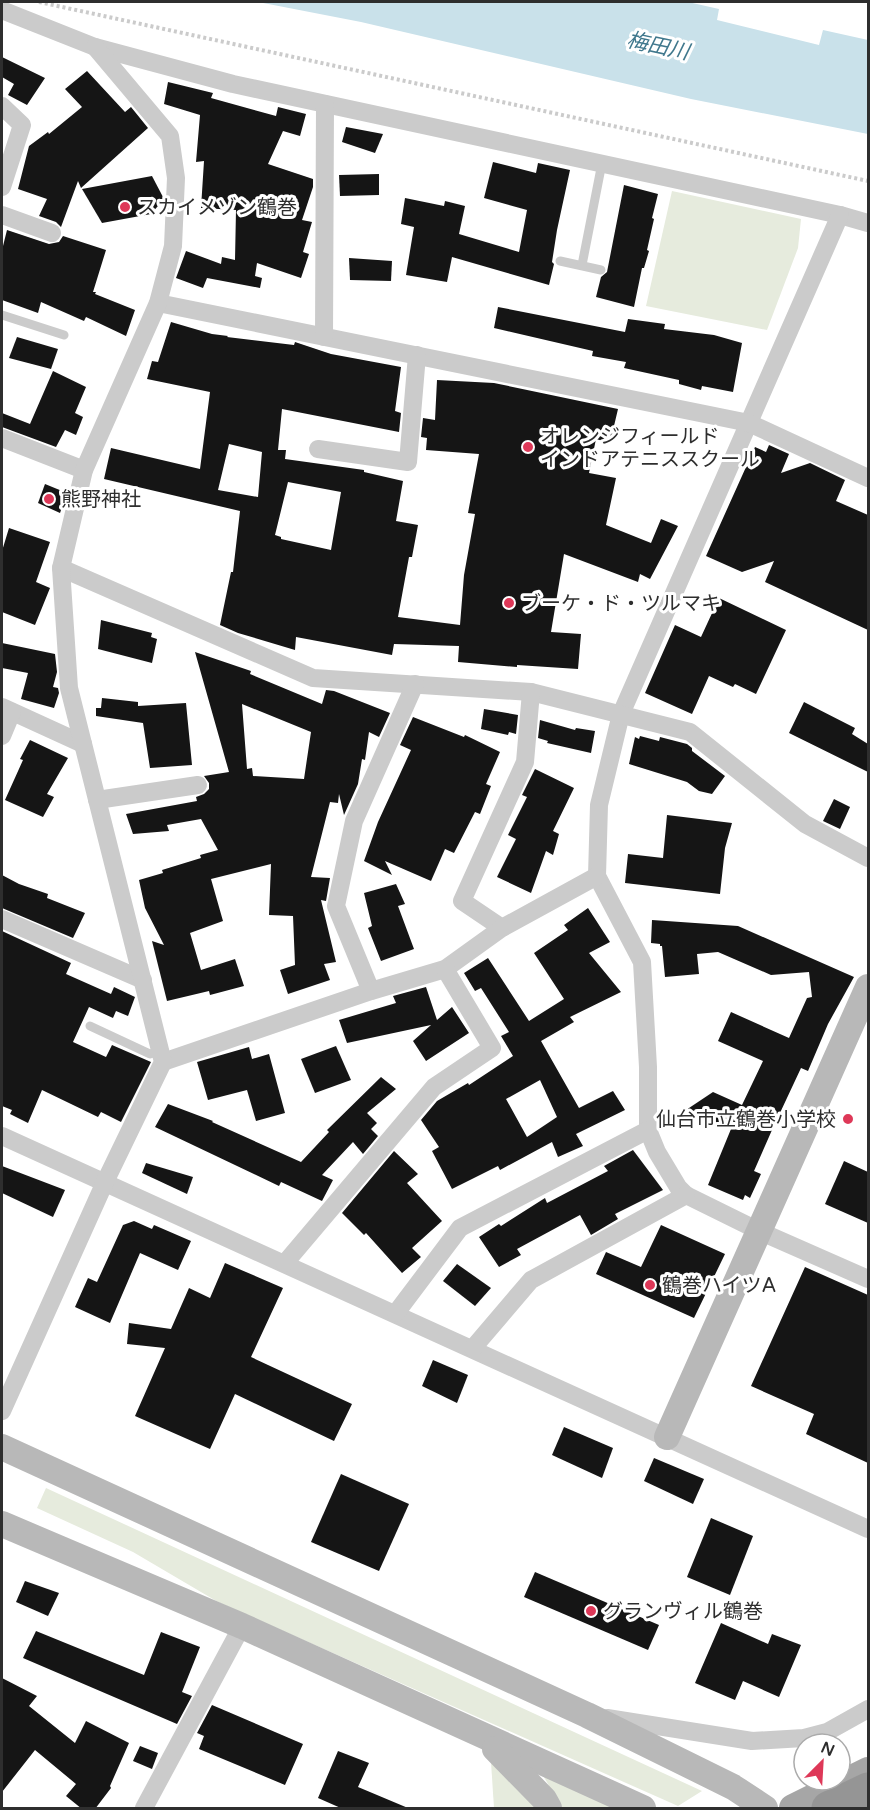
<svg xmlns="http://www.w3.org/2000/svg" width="870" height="1810" viewBox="0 0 870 1810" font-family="'Varela Round','Noto Sans JP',sans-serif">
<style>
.green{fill:#e6ebdd}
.water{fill:#c9e1ea}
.building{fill:#151515;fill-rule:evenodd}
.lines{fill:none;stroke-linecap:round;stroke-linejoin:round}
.path{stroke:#cbcbcb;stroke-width:4;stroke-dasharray:3 3;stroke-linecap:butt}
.lane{stroke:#cbcbcb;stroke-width:9}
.street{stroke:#cbcbcb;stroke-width:18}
.secondary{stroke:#b8b8b8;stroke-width:26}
.primary{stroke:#a6a6a6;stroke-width:28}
.highway{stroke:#959595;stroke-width:33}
.poi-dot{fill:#de3858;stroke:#fff;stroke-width:2}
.labels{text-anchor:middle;stroke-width:6;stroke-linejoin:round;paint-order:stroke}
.poi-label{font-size:20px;fill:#2e2e2e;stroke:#fff;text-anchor:start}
.water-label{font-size:21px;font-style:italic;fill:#40788d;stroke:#fff}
</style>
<rect width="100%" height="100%" fill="#fff"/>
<!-- green -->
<g class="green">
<polygon points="672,191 801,219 798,248 767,330 646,306"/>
<polygon points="46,1488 702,1791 678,1806 218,1602 133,1552 37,1508"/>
<polygon points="491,1762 540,1808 494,1808"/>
<polygon points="541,1772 618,1808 562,1808"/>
</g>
<!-- water -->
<polygon class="water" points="258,2 688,2 719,9 717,20 819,45 823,30 868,40 868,134 691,99 361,22"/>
<!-- building -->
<g class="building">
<polygon points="2,57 45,78 27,105 8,95 14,84 2,77"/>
<polygon points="87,71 125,112 131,107 148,128 81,188 78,181 61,227 56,222 39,216 47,199 18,189 29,146 48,132 49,134 82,107 65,89"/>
<polygon points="168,82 213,93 211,98 276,116 278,107 306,114 300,136 283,131 268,164 313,179 313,187 302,220 312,222 303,252 309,254 301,278 257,263 255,276 262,278 260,288 207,278 203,288 176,278 186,251 221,264 222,257 235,260 236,210 201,208 204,161 196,162 200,115 164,104"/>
<polygon points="346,127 383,134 375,153 342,142"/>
<polygon points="493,162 536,173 538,163 570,170 557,230 552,262 554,264 549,285 452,257 447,282 406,275 414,227 401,224 405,198 444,206 445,201 465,206 459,234 519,252 527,210 484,198"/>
<polygon points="379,174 379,195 340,196 339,175"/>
<polygon points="152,176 164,199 151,214 102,223 82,189"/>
<polygon points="624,185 658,194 652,218 654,219 647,250 649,251 644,268 642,268 634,307 596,297 601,277 607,272"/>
<polygon points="7,230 49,244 59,242 63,236 106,250 93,292 96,292 95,294 135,310 126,336 86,317 84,321 41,302 38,313 2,300 2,250"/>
<polygon points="349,258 392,261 391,281 350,280"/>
<polygon points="498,307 625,332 628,319 665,324 664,329 714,335 742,343 733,392 702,386 701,390 679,384 679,380 624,368 626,362 592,356 593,351 494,328"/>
<path d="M171,322L212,334L228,336L227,337L294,345L295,342L331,354L401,367L395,411L401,413L399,432L282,409L278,450H286L285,459L364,470V472L403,481L396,521L418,525L412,557H409L398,617L460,625L464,575L475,514L468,513L479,454L426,450L427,438L421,437L423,418L435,420L437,380L494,383L618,409L610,443L596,439L589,473L616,478L606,525L651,543L661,519L678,526L650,579L640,574L638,582L564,554L551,632L581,634L578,669L517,665V667L458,662L459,646L394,644L392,655L296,637L295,650L238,633L220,625L231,572H233L240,511L104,479L111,448L200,469L210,392L147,379L152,361L158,362ZM229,444L262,452L258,497L218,490ZM288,482L341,492L331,550L281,539V537L275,535Z"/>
<polygon points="17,337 58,349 51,369 9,358"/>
<polygon points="53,371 86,387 75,413 83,417 76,435 65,430 56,447 2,427 2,413 30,424"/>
<polygon points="769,445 789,454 781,473 810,463 845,480 836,501 868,515 868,630 765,582 774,561 742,572 706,556 755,447 766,452"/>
<polygon points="45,484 67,493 60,513 38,503"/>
<polygon points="9,528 50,542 36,582 50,588 35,625 2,612 2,551"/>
<polygon points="719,598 786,630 756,694 735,684 733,687 709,676 692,714 645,693 675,625 701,637"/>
<polygon points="101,620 152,633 151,637 157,639 152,663 98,649"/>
<polygon points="2,643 55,654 57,672 53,687 58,688 59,693 54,708 21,699 28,673 2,668"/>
<path d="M195,652L251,671L250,674L322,704L326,690L334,691L390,713L379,737L369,732L365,760L362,759L358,784L344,815L339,794L338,803L330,802L311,877L330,878L326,901L321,900L336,962L324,964L330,980L288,994L280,970L295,965L293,916L269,915L271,864L211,879L223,921L190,933L201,970L235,959L244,986L210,995L209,991L167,1001L152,941L164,945L145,908L139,880L163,873L162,870L201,858L200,855L218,850L201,819L167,825L169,831L133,834L126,814L197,801L196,797L204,794L209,789V783L204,776L229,772ZM242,704L311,732L304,779L253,776L252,768L247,769Z"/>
<polygon points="102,698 138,702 138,706 186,703 192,765 150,768 143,723 96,716 96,708 101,708"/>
<polygon points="804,702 855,728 852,734 868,744 868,772 789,733"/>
<polygon points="484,709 518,715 516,734 509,732 508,735 481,729"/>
<polygon points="413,717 464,737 465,735 500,752 486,784 491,786 480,814 475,812 454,853 445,849 431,881 385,861 392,875 364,861 378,822 411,750 400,745"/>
<polygon points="540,720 575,730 576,728 595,731 591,753 547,743 548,741 538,738"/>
<polygon points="640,736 659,741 660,737 687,744 692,748 692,751 725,776 712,794 699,791 687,782 629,764 635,737 639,739"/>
<polygon points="30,740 68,758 47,794 54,797 43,817 5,800 23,760 20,759"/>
<polygon points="535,769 574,788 553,831 559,834 553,855 546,851 531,893 497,877 516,839 508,835 527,797 522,795"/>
<polygon points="834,799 850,807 840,829 823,821"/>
<polygon points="667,815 732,823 725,848 720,894 625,883 628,854 663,858"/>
<polygon points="2,875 19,884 48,894 47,898 85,913 73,938 2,908"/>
<polygon points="396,884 405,904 398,906 414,949 381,961 368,928 372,926 364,893"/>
<path d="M588,908L610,942L589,953L621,992L570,1017L574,1022L541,1041L579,1108L613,1091L625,1110L576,1134L583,1146L558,1157L552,1142L500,1170L498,1166L452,1189L432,1151L439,1147L421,1120L437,1101L468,1083L469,1085L513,1056L501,1036L509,1032L481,988L475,991L464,973L488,958L529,1021L564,999L534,953L568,930L564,925ZM540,1080L557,1117L527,1137L506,1099Z"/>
<polygon points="652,920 738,926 854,977 828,1024 808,1071 801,1068 772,1130 754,1171 761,1174 750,1198 745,1195 743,1200 708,1185 731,1129 686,1110 713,1092 742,1105 763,1061 718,1041 731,1012 789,1038 807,998 812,997 809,972 771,975 718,952 697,954 699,974 665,977 662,946 660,946 660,944 651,943"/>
<polygon points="2,931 71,963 66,974 111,994 114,987 135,997 128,1016 116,1011 113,1018 89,1007 73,1042 106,1057 112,1045 151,1062 121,1122 101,1112 98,1117 42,1090 28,1123 10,1114 12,1110 2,1106"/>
<polygon points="426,987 437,1020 452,1007 469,1033 426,1061 413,1041 431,1025 347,1043 339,1020 396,1003 393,996"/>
<polygon points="336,1046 351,1080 315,1093 301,1059"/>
<polygon points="249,1047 252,1059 269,1054 285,1113 256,1121 247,1090 208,1100 197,1062"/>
<polygon points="381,1077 396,1089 367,1113 377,1123 371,1129 378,1136 363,1154 353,1142 322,1175 333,1180 322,1201 281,1182 279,1186 155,1127 168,1104 213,1121 212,1122 301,1162 329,1132 327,1130"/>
<polygon points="633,1150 663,1190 615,1214 618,1219 591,1235 580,1215 517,1249 521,1255 499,1267 479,1237 499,1224 501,1226 545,1198 547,1203 608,1171 604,1166"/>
<polygon points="394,1151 418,1174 407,1183 442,1221 412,1248 421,1257 402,1273 366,1233 364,1235 342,1213"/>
<polygon points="844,1161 868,1172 868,1223 825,1204"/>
<polygon points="146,1163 193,1177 187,1194 142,1173"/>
<polygon points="2,1166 65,1190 53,1217 2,1193"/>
<polygon points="134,1221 152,1229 154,1225 191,1241 178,1270 140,1253 110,1323 75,1307 88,1278 97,1282 123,1225"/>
<polygon points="661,1225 725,1254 694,1318 596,1274 606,1252 641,1267"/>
<polygon points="225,1263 283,1288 251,1357 352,1404 334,1441 235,1394 210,1449 135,1416 165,1348 127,1344 129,1323 171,1329 189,1288 210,1298"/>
<polygon points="457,1264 491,1288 475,1306 443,1281"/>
<polygon points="805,1267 868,1295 868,1463 806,1434 814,1414 751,1386"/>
<polygon points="433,1360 468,1375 457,1403 422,1386"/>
<polygon points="564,1427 613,1448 602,1478 552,1455"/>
<polygon points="654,1458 704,1479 693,1504 644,1481"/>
<polygon points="341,1474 409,1504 379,1571 311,1542"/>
<polygon points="711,1518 753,1536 730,1595 687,1577"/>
<polygon points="535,1572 659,1625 648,1650 524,1597"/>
<polygon points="25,1581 59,1593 48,1616 16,1602"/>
<polygon points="721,1623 768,1644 772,1634 801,1645 779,1697 743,1681 735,1700 695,1683"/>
<polygon points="36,1631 144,1675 161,1632 200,1647 182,1692 192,1696 177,1724 23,1658"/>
<polygon points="2,1678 37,1696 29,1706 75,1743 86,1721 129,1743 110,1786 111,1788 95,1809 82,1809 66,1796 76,1784 35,1750 2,1792"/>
<polygon points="212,1705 303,1744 285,1785 199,1749 204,1736 197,1733"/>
<polygon points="140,1746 158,1753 152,1769 133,1761"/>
<polygon points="338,1751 369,1763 358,1787 408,1808 343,1809 318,1798"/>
</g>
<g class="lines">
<!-- path -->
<polyline class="path" points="39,2 868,181"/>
<!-- lane -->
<g class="lane">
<polyline points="560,261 601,270"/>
<polyline points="582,265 602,163"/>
<polyline points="2,315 64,335"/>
<polyline points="90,1026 150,1054 161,1051"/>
</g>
<!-- street -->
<g class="street">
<polyline points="2,10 95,47 233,84 840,215 868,223"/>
<polyline points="2,106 22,125 2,187"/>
<polyline points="2,215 52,233"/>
<polyline points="840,215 621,714 599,805 597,876 642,962 648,1067 648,1130 657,1152 678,1187 686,1195 759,1231 868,1279"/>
<polyline points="158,303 749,423 868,478"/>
<polyline points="324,337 325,104"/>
<polyline points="2,438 84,470"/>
<polyline points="318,449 408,462 417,355"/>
<polyline points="61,568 313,678 531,692 690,732 805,824 868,858"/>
<polyline points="2,707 83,744"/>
<polyline points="2,736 12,712"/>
<polyline points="97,800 198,785"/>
<polyline points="2,919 143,980"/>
<polyline points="502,928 462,901 525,762 531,692"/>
<polyline points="371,991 336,906 354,821 415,684"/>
<polyline points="163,1062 371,991 445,969 502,928 597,876"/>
<polyline points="2,1136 868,1529"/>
<polyline points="285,1263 434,1087 492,1048 445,969"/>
<polyline points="396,1313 460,1228 648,1130"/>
<polyline points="473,1348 531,1280 686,1195"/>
<polyline points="2,1411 105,1182 163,1062 69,688 61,568 84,470 158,303 173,246 176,178 170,136 95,47"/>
<polyline points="607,1718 752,1741 804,1738 827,1732 868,1709"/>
<polyline points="144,1808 242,1626"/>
</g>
<!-- secondary -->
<g class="secondary">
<polyline points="667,1437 868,987"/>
<polyline points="2,1447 587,1715 733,1787 765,1808"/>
<polyline points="2,1524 242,1626 643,1808"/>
<polyline points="495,1749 544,1799 549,1808"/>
</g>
<!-- primary -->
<polyline class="primary" points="793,1808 868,1771"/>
<!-- highway -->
<polyline class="highway" points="828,1808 868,1789"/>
</g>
<!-- markers -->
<g class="poi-dot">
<circle cx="125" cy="207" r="6"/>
<circle cx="528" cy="447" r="6"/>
<circle cx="49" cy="499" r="6"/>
<circle cx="509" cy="603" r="6"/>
<circle cx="848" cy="1119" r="6"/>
<circle cx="650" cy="1285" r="6"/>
<circle cx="591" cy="1611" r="6"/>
</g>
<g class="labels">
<!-- poi labels -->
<g class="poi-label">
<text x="137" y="214">スカイメゾン鶴巻</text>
<text x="540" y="443">オレンジフィールド<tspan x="540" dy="23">インドアテニススクール</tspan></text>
<text x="61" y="506">熊野神社</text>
<text x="521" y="610">ブーケ・ド・ツルマキ</text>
<text x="836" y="1126" text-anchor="end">仙台市立鶴巻小学校</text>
<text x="662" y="1292">鶴巻ハイツA</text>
<text x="603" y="1618">グランヴィル鶴巻</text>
</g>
<!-- water labels -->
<g class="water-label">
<text transform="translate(658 46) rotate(12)" y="7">梅田川</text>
</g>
</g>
<!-- border -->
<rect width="870" height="1810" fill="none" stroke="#2e2e2e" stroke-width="6"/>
<!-- north arrow -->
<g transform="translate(822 1762) rotate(24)"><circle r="28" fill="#ffffff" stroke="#ababab" stroke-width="1.5"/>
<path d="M0-4.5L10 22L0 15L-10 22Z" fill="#de3858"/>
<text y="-9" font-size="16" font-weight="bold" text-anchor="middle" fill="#2e2e2e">N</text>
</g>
</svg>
